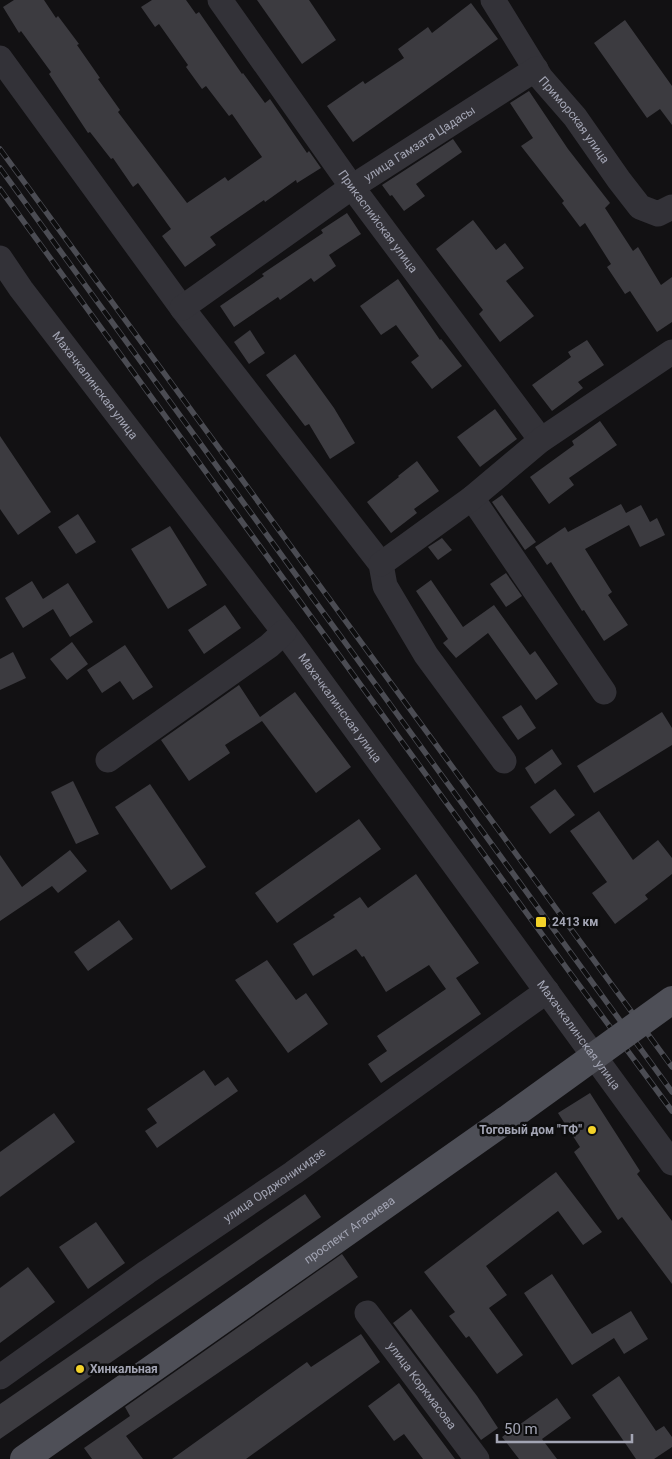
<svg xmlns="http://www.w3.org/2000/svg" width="672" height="1459" viewBox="0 0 672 1459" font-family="Roboto,sans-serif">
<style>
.building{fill:#3c3b40}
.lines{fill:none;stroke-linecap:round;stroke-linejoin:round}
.minor{stroke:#333238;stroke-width:25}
.major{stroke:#4e4f57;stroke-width:28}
.rail-casing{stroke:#4b4c53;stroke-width:5.5}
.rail{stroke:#0d0d0e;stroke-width:4;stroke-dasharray:11;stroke-linecap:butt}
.major-bridge{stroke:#4e4f57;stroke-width:28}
.poi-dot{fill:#f3d229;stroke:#0d0d0e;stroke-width:2}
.labels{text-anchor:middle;stroke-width:5;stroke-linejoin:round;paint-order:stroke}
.street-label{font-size:12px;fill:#a3a5b4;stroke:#0d0d0e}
.poi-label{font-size:12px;font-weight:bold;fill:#a3a5b4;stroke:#0d0d0e;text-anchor:start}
</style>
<rect width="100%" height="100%" fill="#121113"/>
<!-- building -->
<g class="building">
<polygon points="14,0 44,0 56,18 58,16 79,44 77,45 100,78 98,79 120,110 118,112 187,203 225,177 228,181 262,157 232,114 229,116 206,86 202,89 186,67 188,65 159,24 155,27 141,7 152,0 186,0 196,14 199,12 242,74 243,73 265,103 270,99 307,153 309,151 321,168 297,183 296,180 265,202 264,200 210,237 216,245 185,267 162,236 171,229 138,183 133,187 113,158 111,159 90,132 88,133 49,74 51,72 21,31 19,33 3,7"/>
<polygon points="257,0 309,0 336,40 302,64"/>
<polygon points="471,3 498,39 353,142 327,106 363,81 365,84 404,58 398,49 428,27 432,33"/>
<polygon points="625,20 672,86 672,125 660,109 647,118 594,43"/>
<polygon points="529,91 568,149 610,203 605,208 633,251 638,247 661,285 672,277 672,322 657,332 630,291 625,294 607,267 611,264 585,223 580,227 562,203 564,201 521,146 533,138 510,103"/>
<polygon points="453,139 462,152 416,184 425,196 404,211 392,195 390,196 382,185"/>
<polygon points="347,213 361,234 329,255 336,266 314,282 311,278 280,300 278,297 234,327 220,306 264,276 262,274 323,233 321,230"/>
<polygon points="473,220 496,250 505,243 524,268 506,281 534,316 500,342 479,314 483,310 436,249"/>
<polygon points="398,279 440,340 441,339 462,366 432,389 411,362 419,356 396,325 381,335 360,306"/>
<polygon points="250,330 265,353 249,364 234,342"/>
<polygon points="587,340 604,365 578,382 583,388 552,411 532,385 571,357 568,352"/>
<polygon points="295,354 334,408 355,443 330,459 309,424 305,426 266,375"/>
<polygon points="495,409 517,439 480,467 457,437"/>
<polygon points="600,421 617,445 569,478 574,485 549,504 530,477 574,445 572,441"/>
<polygon points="0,436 51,512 18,535 0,509"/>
<polygon points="417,461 439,491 414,509 417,513 391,533 367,502 399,477 398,476"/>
<polygon points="502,495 536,542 525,550 492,502"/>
<polygon points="621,504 626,513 641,505 650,522 657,518 665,535 640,547 629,525 585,549 612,592 608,595 628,625 604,641 584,610 582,611 551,562 547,565 535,547 565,527 568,532"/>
<polygon points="78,514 96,542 76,554 58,527"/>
<polygon points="170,526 207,585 168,609 131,549"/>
<polygon points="442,538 452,550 438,560 428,547"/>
<polygon points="506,573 522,596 506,607 490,584"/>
<polygon points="431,580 463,627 494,605 530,655 535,651 558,684 536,700 488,633 456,658 443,643 448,639 416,591"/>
<polygon points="32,581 43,599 68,583 93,622 70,637 53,609 23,628 5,598"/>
<polygon points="225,605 241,628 204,654 188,630"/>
<polygon points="72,642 88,664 67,680 50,659"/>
<polygon points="125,645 153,687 133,700 120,681 102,693 87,670"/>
<polygon points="13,652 26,678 0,690 0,659"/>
<polygon points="239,685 260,717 295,692 351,767 316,793 262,721 225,745 230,753 189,781 161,740"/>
<polygon points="521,705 536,728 518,740 502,717"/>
<polygon points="662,712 672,728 672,745 594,793 577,766"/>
<polygon points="552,749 562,764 535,784 525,768"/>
<polygon points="73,781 99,834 76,844 51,792"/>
<polygon points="150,784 206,867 171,890 115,807"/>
<polygon points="555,789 575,815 550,834 530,807"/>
<polygon points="599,811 633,860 658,840 672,858 672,874 645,895 648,899 615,924 592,893 607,882 570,831"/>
<polygon points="359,819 381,849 277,923 255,893"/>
<polygon points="70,850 87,871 58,893 52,886 0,921 0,855 22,887"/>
<polygon points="416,874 479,963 456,978 481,1014 381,1083 368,1064 387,1051 377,1036 446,989 429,965 386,992 364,956 362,957 356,949 313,976 293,944 335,917 333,915 360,897 368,908"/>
<polygon points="119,920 133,939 88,971 74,952"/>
<polygon points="267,960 296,1000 306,993 328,1024 288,1053 235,980"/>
<polygon points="204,1070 215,1086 228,1077 238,1091 157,1148 145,1131 157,1123 147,1109"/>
<polygon points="590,1093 640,1171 637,1174 672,1221 672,1284 622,1217 618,1220 574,1152 580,1147 558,1113"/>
<polygon points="54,1113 75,1142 0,1197 0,1152"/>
<polygon points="556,1172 602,1232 583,1245 558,1211 486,1266 507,1295 489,1308 523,1355 497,1374 469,1336 466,1338 449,1316 455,1312 424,1272"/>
<polygon points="305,1194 321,1217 0,1439 0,1404"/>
<polygon points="96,1222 125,1263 88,1289 59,1247"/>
<polygon points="342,1254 358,1277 126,1436 143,1459 92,1459 84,1448 130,1416 125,1407"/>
<polygon points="28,1267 55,1302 0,1343 0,1288"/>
<polygon points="552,1274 592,1334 631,1311 648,1339 624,1354 614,1338 572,1365 524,1293"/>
<polygon points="411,1309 477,1396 498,1428 481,1440 393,1323"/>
<polygon points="361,1334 380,1362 246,1459 172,1459 307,1362 311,1367"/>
<polygon points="619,1376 656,1431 664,1426 672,1437 672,1447 654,1459 636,1459 592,1395"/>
<polygon points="399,1383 420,1412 455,1459 423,1459 404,1434 394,1441 368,1406"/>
<polygon points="557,1398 571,1418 542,1439 557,1459 519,1459 502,1437"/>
</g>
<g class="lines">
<!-- minor -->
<g class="minor">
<path id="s1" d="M220,0L352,187L541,440"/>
<path id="s2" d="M493,0L541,78L575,117L619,180L640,207L658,214L672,207"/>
<polyline points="0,58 182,308 381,564 385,586 426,655 504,761"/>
<path id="s3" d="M0,258L21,289L291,641L672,1163"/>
<path id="s4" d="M182,308L352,187L536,69"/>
<polyline points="472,498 604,692"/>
<polyline points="381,564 472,498 541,440 672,352"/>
<polyline points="108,760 269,646 284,632"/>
<path id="s5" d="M367,1313L477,1459"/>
<path id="s6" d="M0,1377L147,1272L293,1173L547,991"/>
</g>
<!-- major -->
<path class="major" id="s7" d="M24,1459L506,1120"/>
<defs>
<g id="rail">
<polyline points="0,149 672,1067"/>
<polyline points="0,168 672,1092"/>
<polyline points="0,189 568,970 672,1111"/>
</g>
</defs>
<!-- rail casing -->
<use href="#rail" class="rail-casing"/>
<!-- rail -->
<use href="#rail" class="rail"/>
<!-- major-bridge -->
<polyline class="major-bridge" points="506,1120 672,1000"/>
</g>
<!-- markers -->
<g class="poi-dot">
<rect x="535" y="916" width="12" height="12" rx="2.5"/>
<circle cx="592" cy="1130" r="5"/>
<circle cx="80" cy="1369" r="5"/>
</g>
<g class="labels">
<!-- street labels -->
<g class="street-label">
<text dy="4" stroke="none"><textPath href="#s2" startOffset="145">Приморская улица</textPath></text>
<text dy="4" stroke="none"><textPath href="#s4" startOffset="289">улица Гамзата Цадасы</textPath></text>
<text dy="4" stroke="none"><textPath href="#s1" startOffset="272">Прикаспийская улица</textPath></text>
<text dy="4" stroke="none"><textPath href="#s3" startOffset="159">Махачкалинская улица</textPath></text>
<text dy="4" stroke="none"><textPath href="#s3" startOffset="564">Махачкалинская улица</textPath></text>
<text dy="4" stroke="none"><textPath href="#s3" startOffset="969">Махачкалинская улица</textPath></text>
<text dy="4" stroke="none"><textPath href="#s6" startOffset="335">улица Орджоникидзе</textPath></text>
<text dy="4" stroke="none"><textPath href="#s7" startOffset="398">проспект Агасиева</textPath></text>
<text dy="4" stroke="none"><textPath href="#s5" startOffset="91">улица Коркмасова</textPath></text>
</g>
<!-- poi labels -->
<g class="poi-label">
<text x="552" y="926">2413 км</text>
<text x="582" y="1134" text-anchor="end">Тоговый дом "ТФ"</text>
<text x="90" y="1373">Хинкальная</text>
</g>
</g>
<!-- scale -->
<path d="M497 1434v8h135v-8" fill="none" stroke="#a3a5b4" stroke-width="2.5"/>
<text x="504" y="1434" font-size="15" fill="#a3a5b4" stroke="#0d0d0e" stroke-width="4" paint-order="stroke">50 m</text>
</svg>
